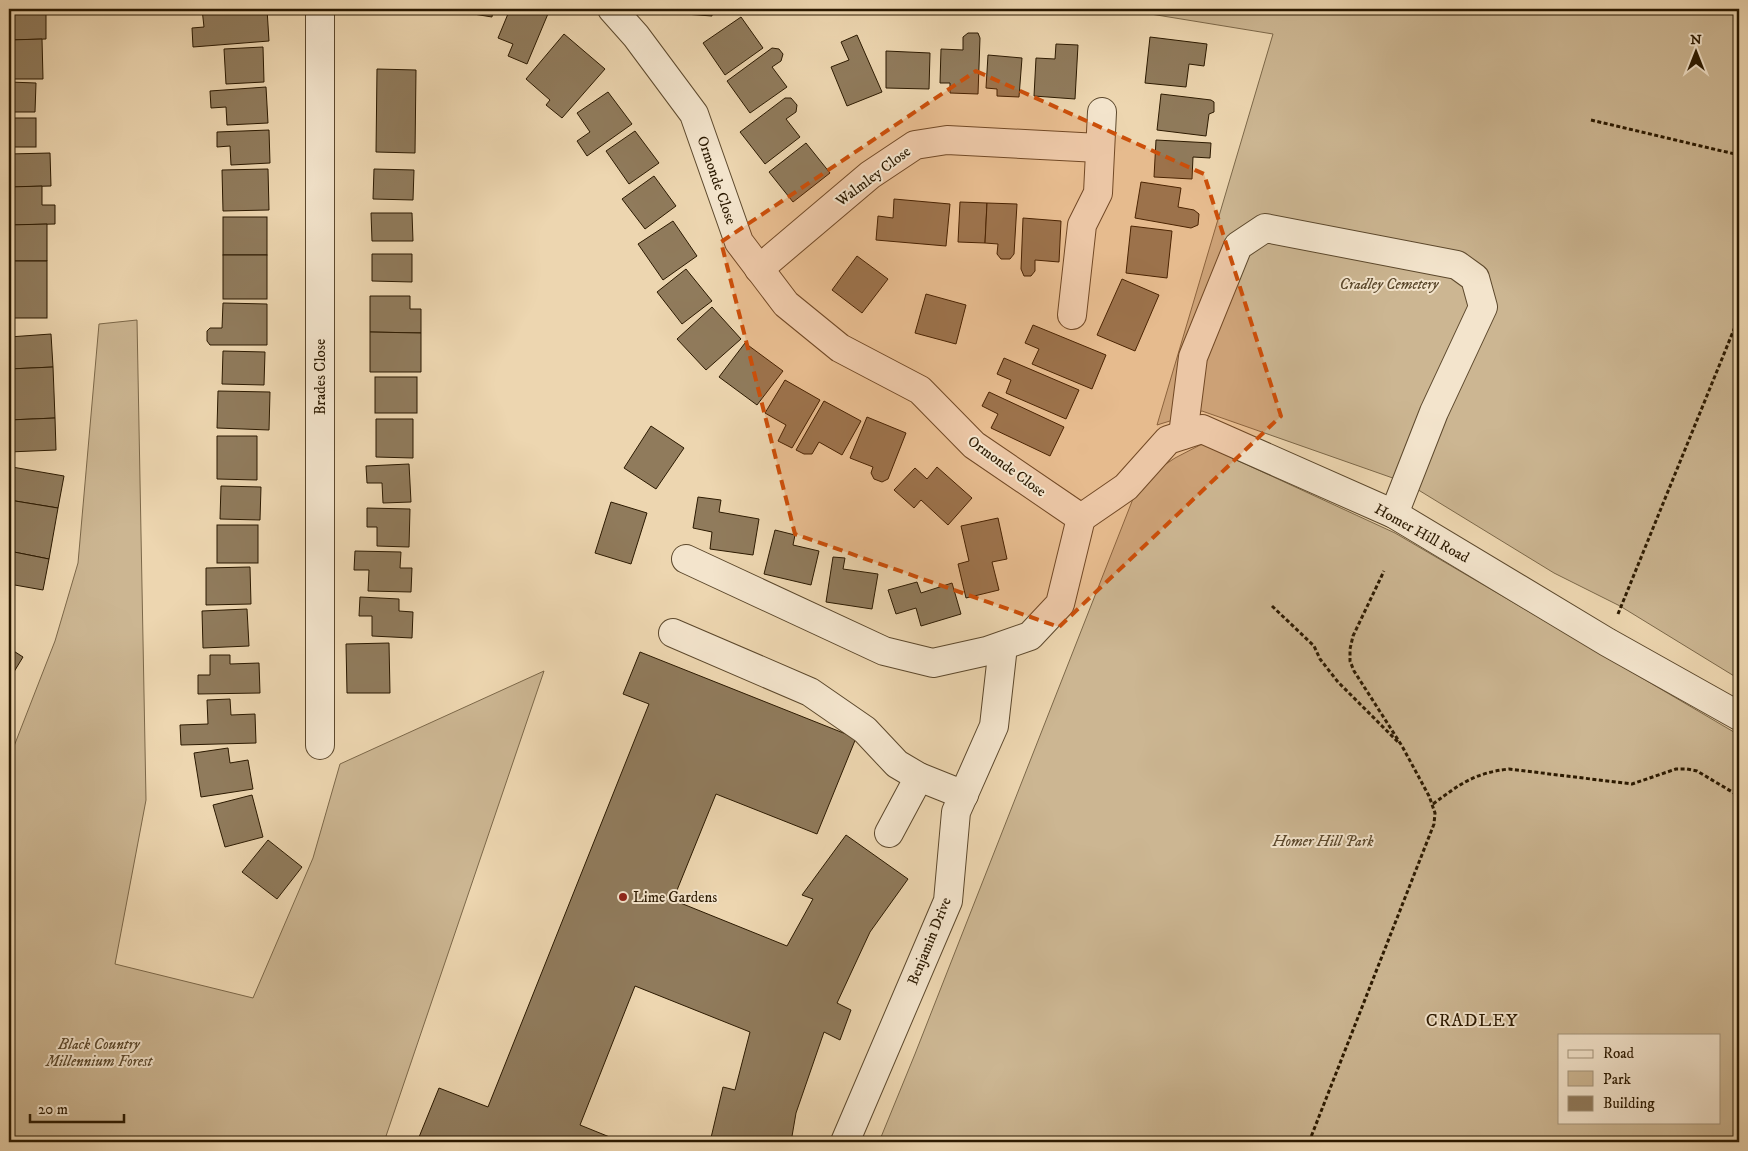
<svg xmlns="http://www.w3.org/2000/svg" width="1748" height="1151" viewBox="0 0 1748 1151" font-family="'IM FELL DW Pica',serif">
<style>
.green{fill:#ccb692;stroke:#7c6849;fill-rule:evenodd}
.building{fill:#907b5c;stroke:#2b1900}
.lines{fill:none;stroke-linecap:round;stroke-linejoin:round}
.minor-casing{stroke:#5c482c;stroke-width:30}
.path{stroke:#2b1900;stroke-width:3;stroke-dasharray:4 2.5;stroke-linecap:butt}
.minor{stroke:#f3e4cc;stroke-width:28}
.marked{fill:#cc4f0a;fill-opacity:0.2;stroke:#cc4f0a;stroke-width:4;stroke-dasharray:10 6;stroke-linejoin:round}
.poi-dot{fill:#8f2418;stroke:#f3e4cc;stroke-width:2}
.labels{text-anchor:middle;stroke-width:4;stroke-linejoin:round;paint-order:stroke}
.street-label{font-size:15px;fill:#2b1900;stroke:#f3e4cc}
.park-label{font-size:15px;font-style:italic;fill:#5b482c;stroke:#f3e4cc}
.poi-label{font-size:15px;fill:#2b1900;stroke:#f3e4cc;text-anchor:start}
.quarter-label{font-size:18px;letter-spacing:1px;fill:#2b1900;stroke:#f3e4cc}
</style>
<rect width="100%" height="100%" fill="#edd6b0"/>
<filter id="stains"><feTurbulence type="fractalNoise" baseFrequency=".004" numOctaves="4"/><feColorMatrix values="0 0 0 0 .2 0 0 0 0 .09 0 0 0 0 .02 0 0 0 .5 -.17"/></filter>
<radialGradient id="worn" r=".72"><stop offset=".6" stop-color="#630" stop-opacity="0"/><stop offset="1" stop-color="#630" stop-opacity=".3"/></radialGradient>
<!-- green -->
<g class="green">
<polygon points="1120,9 1739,9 1739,679 1620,606 1554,573 1407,483 1202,411 1157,425 1273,34"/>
<polygon points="137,320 146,800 115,964 253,998 313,858 340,764 544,671 384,1142 9,1142 9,1102 12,1096 9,1094 9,759 55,641 78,563 99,324"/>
<path d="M1202,444L1395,533L1739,735V1142H879L915,1054L1140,481L1175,458ZM1559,1035H1719V1122H1559Z"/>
</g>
<!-- building -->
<g class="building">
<polygon points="9,9 46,9 46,39 9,40"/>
<polygon points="202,9 267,9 269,41 193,47 192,28 204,27"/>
<polygon points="456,9 493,9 492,17 455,11"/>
<polygon points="510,9 522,14 524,9 550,9 527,64 508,56 513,44 498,38"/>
<polygon points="671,9 712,9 712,16 671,13"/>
<polygon points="741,17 763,48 725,75 703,43"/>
<polygon points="968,33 978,33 980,38 978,94 950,93 950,83 940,83 941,49 963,50 963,37"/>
<polygon points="564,34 605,69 562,118 546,105 550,100 526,79"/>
<polygon points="857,35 882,92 847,106 831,67 849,60 841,42"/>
<polygon points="1150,37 1207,44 1204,66 1189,64 1186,87 1145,83"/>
<polygon points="42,39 43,79 9,79 9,40"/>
<polygon points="1056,44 1078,45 1075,99 1034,96 1036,58 1055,59"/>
<polygon points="263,47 264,82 226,84 224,49"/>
<polygon points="772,48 779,49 783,54 781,61 772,67 787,87 750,113 727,81"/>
<polygon points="886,51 930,53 929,89 886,88"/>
<polygon points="988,55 1022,58 1019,97 997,96 997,89 986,88"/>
<polygon points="377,69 416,70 415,153 376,152"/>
<polygon points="9,82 36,83 35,112 9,112"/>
<polygon points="266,87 268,123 227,125 226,107 211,108 210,91"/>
<polygon points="608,92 632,124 587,156 577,141 590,132 577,113"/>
<polygon points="1161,94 1211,100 1214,102 1214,112 1209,114 1206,136 1157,130"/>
<polygon points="785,98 791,98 797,105 796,112 786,119 800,137 765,164 740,132"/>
<rect x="9" y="118" width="27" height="29"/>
<polygon points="269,130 270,163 231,165 230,146 217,147 217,132"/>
<polygon points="635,131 659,163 629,184 606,151"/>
<polygon points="1156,140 1211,143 1210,158 1193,157 1192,179 1154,177"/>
<polygon points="806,143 830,173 793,202 769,172"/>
<polygon points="50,153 51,186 9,187 9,154"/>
<polygon points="268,169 269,210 223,211 222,170"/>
<polygon points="374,169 414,170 413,200 373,199"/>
<polygon points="654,176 676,206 645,229 622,199"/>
<polygon points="1141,182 1181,188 1178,207 1194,210 1199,214 1198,225 1191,228 1135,218"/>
<polygon points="42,186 42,205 55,205 55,224 9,225 9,187"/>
<polygon points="894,199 950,204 946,246 876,240 878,216 893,218"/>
<polygon points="960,202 987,203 985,243 958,242"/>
<polygon points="987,203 1017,204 1014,254 1010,259 1001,259 997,254 998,244 985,243"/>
<polygon points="371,213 412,213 413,241 372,241"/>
<rect x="223" y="217" width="44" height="38"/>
<polygon points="1023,218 1061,221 1059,262 1035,260 1035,271 1031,276 1024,276 1021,269"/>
<polygon points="673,221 697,256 663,280 638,244"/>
<polygon points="47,224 47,261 9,261 9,225"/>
<polygon points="1131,226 1172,231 1167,278 1126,273"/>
<polygon points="372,254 412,254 412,282 372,281"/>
<rect x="223" y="255" width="44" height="44"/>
<polygon points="857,256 888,279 862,313 832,290"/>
<rect x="9" y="261" width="38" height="57"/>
<polygon points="686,269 712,301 682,324 657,292"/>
<polygon points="1122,279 1159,295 1135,351 1097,335"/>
<polygon points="926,294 966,305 956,344 915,333"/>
<polygon points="370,296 410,296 410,309 421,309 421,333 370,332"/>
<polygon points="223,303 267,304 267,345 210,345 207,341 207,331 210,328 222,328"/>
<polygon points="712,307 741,339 706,370 677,339"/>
<polygon points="1033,325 1106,355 1092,389 1032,364 1039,349 1025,343"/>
<polygon points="370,332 421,333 421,372 370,372"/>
<polygon points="51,334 53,367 9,369 9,337"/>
<polygon points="745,343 783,371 757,405 719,377"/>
<polygon points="223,351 265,352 264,385 222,384"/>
<polygon points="1004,358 1079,390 1066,419 1006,393 1011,380 997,374"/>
<polygon points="53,367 55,418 9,420 9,369"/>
<rect x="375" y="377" width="42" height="36"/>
<polygon points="785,380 820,400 792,448 778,441 786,425 765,413"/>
<polygon points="218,391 270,392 269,430 217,428"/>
<polygon points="989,392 1064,427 1050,456 991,428 998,414 982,406"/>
<polygon points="824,401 861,421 842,455 819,442 812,454 804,454 796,450"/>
<polygon points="867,417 906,433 888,479 882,482 874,479 871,473 873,467 850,458"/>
<polygon points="55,418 56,450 9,452 9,420"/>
<polygon points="376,419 413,419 413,458 376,457"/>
<polygon points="651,426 684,448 656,489 624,468"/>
<polygon points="217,436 257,436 257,480 217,479"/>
<polygon points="409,464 411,502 383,503 382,483 367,483 366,466"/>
<polygon points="12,467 64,476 58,508 9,500 9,486"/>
<polygon points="937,467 972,498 948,525 921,500 914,508 894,490 915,468 927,479"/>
<polygon points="221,486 261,487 260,520 220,519"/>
<polygon points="698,497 721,500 719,512 759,519 753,555 710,549 712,532 693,528"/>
<polygon points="9,500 58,508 49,559 9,551"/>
<polygon points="611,502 647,513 631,564 595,553"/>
<polygon points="367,508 410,509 409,547 377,546 377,527 367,527"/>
<polygon points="998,518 1007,559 992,562 999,590 966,598 958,564 969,561 961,526"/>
<rect x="217" y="525" width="41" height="38"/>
<polygon points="775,530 795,535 793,545 819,551 811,585 764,574"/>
<polygon points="9,551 49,559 43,590 9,584"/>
<polygon points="355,551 401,552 400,568 412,568 411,592 368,591 369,570 354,570"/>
<polygon points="833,557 845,558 843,569 878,574 872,609 826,602"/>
<polygon points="250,567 251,604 206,605 206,568"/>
<polygon points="917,582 921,593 952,583 961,614 921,626 916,608 896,614 888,590"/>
<polygon points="360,597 399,599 399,611 413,612 412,638 372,636 372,616 359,616"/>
<polygon points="247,609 249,646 203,648 202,611"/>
<polygon points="389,643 390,693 347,693 346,644"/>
<polygon points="9,648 23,657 9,680"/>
<polygon points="640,652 856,738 817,834 716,794 673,900 787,946 813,899 802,895 846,835 908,879 870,932 837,1003 851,1010 840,1040 824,1032 796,1113 791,1142 710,1142 723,1087 735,1090 750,1032 635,986 580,1125 622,1142 417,1142 439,1088 488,1107 649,704 623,694"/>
<polygon points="210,655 230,655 230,664 259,663 260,693 198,694 198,675 210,675"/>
<polygon points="230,699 231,715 255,714 256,743 181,745 180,725 208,724 207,700"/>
<polygon points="228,748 230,763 248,760 253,789 201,797 194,753"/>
<polygon points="252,795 263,837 225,847 213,805"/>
<polygon points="268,840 302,867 277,899 242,872"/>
</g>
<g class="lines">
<defs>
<g id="minor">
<polyline points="612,9 636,36 694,114 739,242 786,304 840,348 920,390 974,445 1081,518"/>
<polyline points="759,269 870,175 915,145 947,140 1099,148"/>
<polyline points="1072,315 1082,225 1098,193 1102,112"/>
<polyline points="1183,435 1193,357 1238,246 1265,228 1457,265 1475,278 1483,307 1434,412 1394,514"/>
<polyline points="1081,518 1126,487 1168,440 1202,429 1394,514 1607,642 1739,716"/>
<polyline points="686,559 884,651 933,663 987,651 1030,636 1060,604 1081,518"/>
<polyline points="673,633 810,692 865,730 897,764 919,777 964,795"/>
<polyline points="320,745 320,9"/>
<polyline points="889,833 919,777"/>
<polyline points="845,1142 948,901 956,812 994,726 1003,646"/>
</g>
</defs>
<!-- minor casing -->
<use href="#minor" class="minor-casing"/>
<!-- path -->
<g class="path">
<polyline points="1591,120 1739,155"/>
<polyline points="1272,606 1314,646 1320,659 1338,682 1398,742"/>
<polyline points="1618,614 1739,317"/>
<path d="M1433,804C1460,784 1474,773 1509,769L1632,784L1676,769H1687L1697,771L1739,796"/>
<polyline points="1309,1142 1434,824 1435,813 1429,796 1402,746 1354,671 1350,661 1350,649 1353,636 1384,571"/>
</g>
<!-- minor -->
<use href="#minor" class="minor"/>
</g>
<!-- marked area -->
<path class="marked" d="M976,71L1204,174L1281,416L1059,627L795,534L721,242Z"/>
<!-- markers -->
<circle class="poi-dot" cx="623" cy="897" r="5"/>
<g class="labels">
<!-- street labels -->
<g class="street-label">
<text transform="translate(873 176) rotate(-37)" y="5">Walmley Close</text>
<text transform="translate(717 180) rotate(71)" y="5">Ormonde Close</text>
<text transform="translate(320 377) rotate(-90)" y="5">Brades Close</text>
<text transform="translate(1007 466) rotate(36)" y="5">Ormonde Close</text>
<text transform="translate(1422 533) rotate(29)" y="5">Homer Hill Road</text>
<text transform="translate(929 941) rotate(-68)" y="5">Benjamin Drive</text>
</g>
<!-- park labels -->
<g class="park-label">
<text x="1389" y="289">Cradley Cemetery</text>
<text x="1323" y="846">Homer Hill Park</text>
<text x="99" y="1049">Black Country<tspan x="99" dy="17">Millennium Forest</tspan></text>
</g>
<!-- poi labels -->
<g class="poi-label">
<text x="633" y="902">Lime Gardens</text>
</g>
<!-- quarter labels -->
<g class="quarter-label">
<text x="1472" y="1026">CRADLEY</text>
</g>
</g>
<!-- margin -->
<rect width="1748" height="1151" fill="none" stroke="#edd6b0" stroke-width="30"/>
<rect x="10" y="10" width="1728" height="1131" fill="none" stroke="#2b1900" stroke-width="2.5"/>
<rect x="15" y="15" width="1718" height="1121" fill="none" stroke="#2b1900"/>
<!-- legend -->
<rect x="1558" y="1034" width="162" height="90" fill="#f3e4cc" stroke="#a3937a"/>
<rect x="1568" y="1050" width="25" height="8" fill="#f3e4cc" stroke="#a3937a"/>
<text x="1603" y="1058" font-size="15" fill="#2b1900">Road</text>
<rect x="1568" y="1071" width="25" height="15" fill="#ccb692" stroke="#a3937a"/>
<text x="1603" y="1084" font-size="15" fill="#2b1900">Park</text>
<rect x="1568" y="1096" width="25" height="15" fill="#907b5c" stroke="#a3937a"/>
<text x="1603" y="1108" font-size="15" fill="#2b1900">Building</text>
<!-- north arrow -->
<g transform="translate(1696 52)" stroke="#f3e4cc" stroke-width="4" paint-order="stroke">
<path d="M0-4L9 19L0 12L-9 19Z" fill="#2b1900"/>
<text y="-8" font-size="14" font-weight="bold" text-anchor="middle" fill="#2b1900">N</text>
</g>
<!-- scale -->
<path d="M30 1114v8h94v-8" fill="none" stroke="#2b1900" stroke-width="2.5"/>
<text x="38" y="1114" font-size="15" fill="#2b1900" stroke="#f3e4cc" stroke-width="4" paint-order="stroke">20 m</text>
<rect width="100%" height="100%" filter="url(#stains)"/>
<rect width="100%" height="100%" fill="url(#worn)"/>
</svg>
